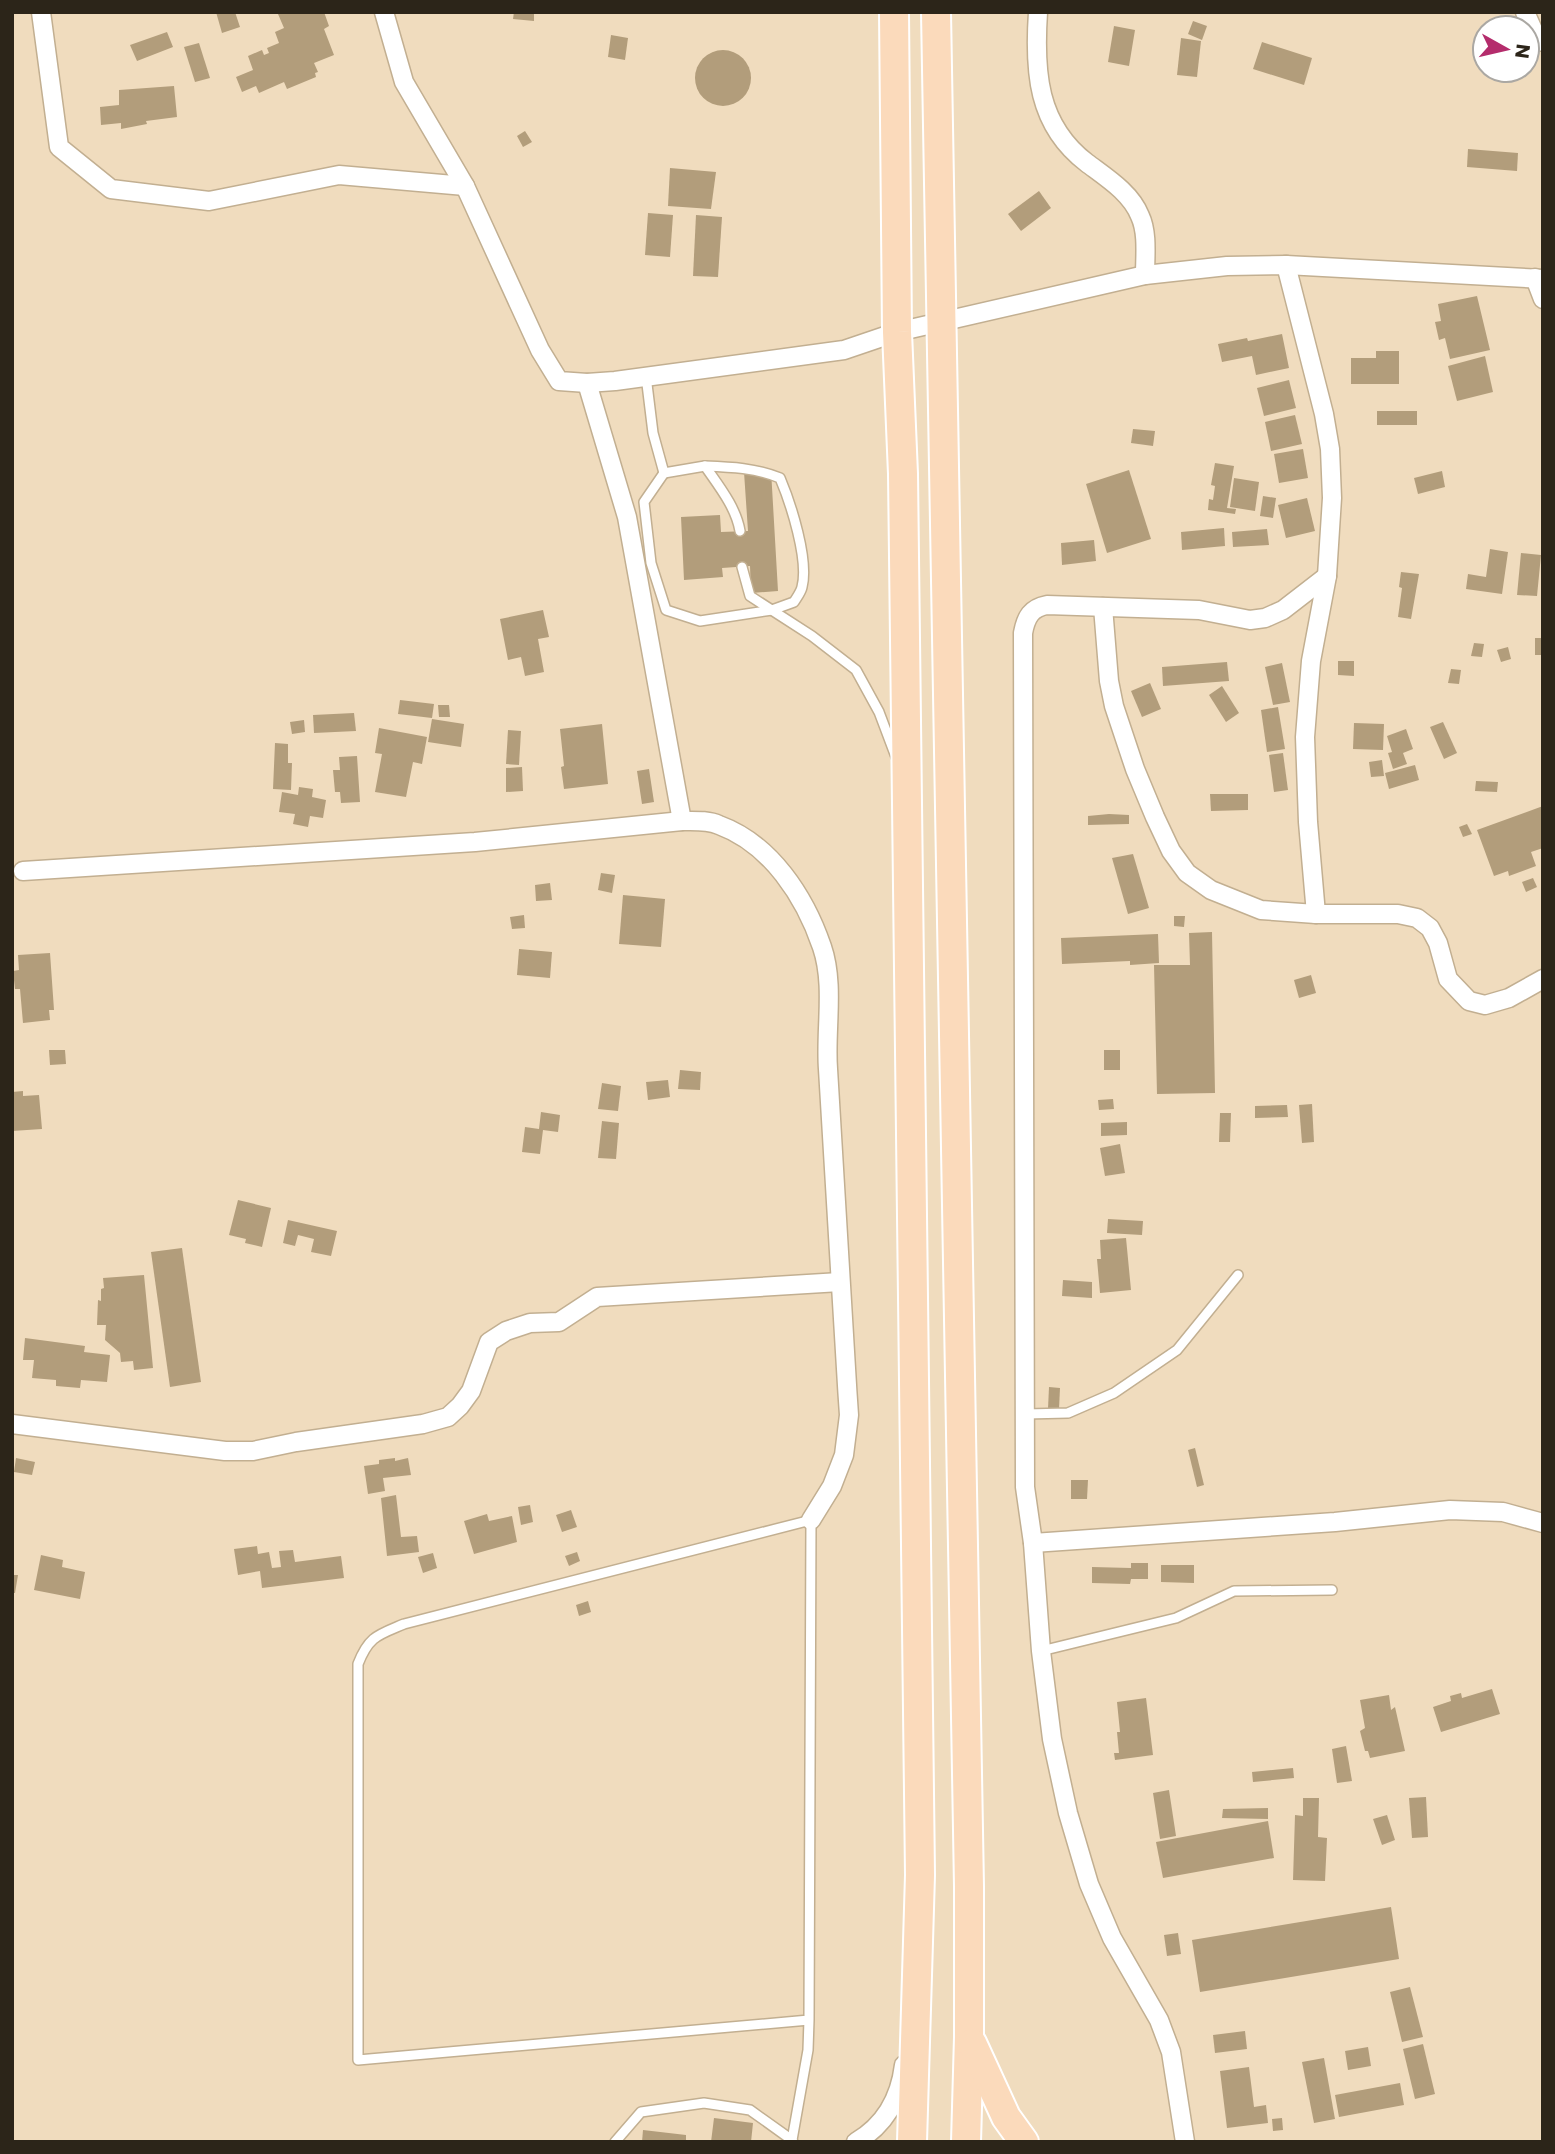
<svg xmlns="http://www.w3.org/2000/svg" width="1555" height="2154" viewBox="0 0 1555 2154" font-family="Poppins,sans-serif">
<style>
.building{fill:#b29d7b}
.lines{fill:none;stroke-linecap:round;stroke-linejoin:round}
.service-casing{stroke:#c2af91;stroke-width:12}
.minor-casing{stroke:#c2af91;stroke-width:21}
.primary-casing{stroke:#fff;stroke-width:32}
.service{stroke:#fff;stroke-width:9}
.minor{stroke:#fff;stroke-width:18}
.primary{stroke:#fbdabb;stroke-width:28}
</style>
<rect width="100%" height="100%" fill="#f0dcbe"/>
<!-- building -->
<g class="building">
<polygon points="216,12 235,12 240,27 222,33"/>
<polygon points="282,12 324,12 329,26 324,29 334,55 314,63 318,72 315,73 316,77 287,89 284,82 259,93 256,86 242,92 236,77 253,70 248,56 262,50 264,55 269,53 267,48 279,43 275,32 284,28 278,14"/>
<polygon points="514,12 534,12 534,21 513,19"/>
<polygon points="1193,21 1207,26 1202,40 1188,34"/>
<polygon points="1114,26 1135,30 1129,66 1108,62"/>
<polygon points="167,32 173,47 137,61 130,45"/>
<polygon points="611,35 628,38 625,60 608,57"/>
<polygon points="1181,38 1201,41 1197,77 1177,75"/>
<polygon points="1262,42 1312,58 1304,85 1253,69"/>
<polygon points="199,43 210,78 195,82 184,47"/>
<circle cx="723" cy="78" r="28"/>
<polygon points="174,86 177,117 146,121 147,124 121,129 121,123 101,125 100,107 119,105 119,90"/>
<polygon points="525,131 532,142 523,147 517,136"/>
<polygon points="1468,149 1518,153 1517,171 1467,167"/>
<polygon points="670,168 716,172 711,209 668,206"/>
<polygon points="1039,191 1051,208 1021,231 1008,214"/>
<polygon points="648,213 673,215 670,257 645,255"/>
<polygon points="696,215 722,217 718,277 693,276"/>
<polygon points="1477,296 1490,350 1450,359 1445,338 1439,340 1435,322 1441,321 1438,304"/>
<polygon points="1282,334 1289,368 1256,375 1252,356 1222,362 1218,344 1247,338 1248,341"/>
<polygon points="1376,351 1399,351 1399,384 1351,384 1351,358 1376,358"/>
<polygon points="1485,356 1493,392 1457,401 1448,366"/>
<polygon points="1289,380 1296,408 1264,416 1257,388"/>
<rect x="1377" y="411" width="40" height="14"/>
<polygon points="1295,415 1302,444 1271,451 1265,422"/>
<polygon points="1133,429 1155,431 1153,446 1131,443"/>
<polygon points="1303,449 1308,478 1279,483 1274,454"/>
<polygon points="1215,463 1234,466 1227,508 1236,509 1235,514 1208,510 1209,499 1213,500 1215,486 1211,485"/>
<polygon points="771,470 778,591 751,593 750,566 722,568 723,577 684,580 681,517 720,515 721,532 748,531 744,472"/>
<polygon points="1129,470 1151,539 1107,553 1086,484"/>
<polygon points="1442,471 1445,487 1418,494 1414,478"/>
<polygon points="1234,478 1259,482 1255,511 1230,507"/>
<polygon points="1263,496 1276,498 1273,518 1260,516"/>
<polygon points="1307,498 1315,531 1286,538 1278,505"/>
<polygon points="1224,528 1225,546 1182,550 1181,532"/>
<polygon points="1267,529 1269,545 1233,547 1232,532"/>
<polygon points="1094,540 1096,561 1062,565 1061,543"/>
<polygon points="1490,549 1508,552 1502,594 1466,589 1468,574 1486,577"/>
<polygon points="1521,553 1541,555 1537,596 1517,595"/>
<polygon points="1401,572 1419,574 1411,619 1398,617 1402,588 1399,587"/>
<polygon points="543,610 549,637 538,639 544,672 525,676 521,657 508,660 500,619"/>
<rect x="1535" y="638" width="8" height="17"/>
<polygon points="1474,643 1484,644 1482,657 1471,656"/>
<polygon points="1508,647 1511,659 1501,662 1497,650"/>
<polygon points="1338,661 1354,661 1354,676 1338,675"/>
<polygon points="1227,662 1229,681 1163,686 1162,667"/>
<polygon points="1282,663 1290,702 1273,705 1265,667"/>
<polygon points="1451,669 1461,670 1459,684 1448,683"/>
<polygon points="1150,683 1161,709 1142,717 1131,691"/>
<polygon points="1222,686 1239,713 1226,722 1209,695"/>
<polygon points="400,700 434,704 432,718 398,714"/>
<polygon points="438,705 449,705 450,717 439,717"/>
<polygon points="1278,707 1285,749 1267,752 1261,710"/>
<polygon points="354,713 356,731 314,733 313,715"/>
<polygon points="432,719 464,724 461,747 428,742"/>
<polygon points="304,720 305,732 292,734 290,722"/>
<polygon points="1443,722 1457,753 1444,759 1430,727"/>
<polygon points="1354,723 1384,724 1383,750 1353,749"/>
<polygon points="602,724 608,784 564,789 561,767 564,766 560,729"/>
<polygon points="379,728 427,737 422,764 413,762 406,797 375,792 382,754 375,753"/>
<polygon points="1406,729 1413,749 1403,753 1407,764 1393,769 1388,753 1392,752 1387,736"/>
<polygon points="508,730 521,731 519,765 506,764"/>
<polygon points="275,743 288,744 288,763 292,763 291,790 273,789"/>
<polygon points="1283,753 1288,790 1274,792 1269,755"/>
<polygon points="357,756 360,802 341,803 340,792 335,792 333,770 340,770 339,757"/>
<polygon points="1382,760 1384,776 1371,777 1369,762"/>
<polygon points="1415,765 1419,780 1389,789 1385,773"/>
<polygon points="522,767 523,791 506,792 506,768"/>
<polygon points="649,769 654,802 642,804 637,771"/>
<polygon points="1476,781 1498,782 1497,792 1475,791"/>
<polygon points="299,787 313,789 312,797 326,800 323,818 310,816 308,827 293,824 295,814 279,812 282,792 298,795"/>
<polygon points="1210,794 1248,794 1248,810 1211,811"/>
<polygon points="1543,806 1543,848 1531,852 1536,866 1509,876 1508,871 1494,876 1477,830"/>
<polygon points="1109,814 1129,815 1129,824 1088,825 1088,816"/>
<polygon points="1467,824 1472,834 1463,837 1459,827"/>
<polygon points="1133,854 1149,908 1128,914 1112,858"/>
<polygon points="601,873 615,875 612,893 598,890"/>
<polygon points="1533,878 1537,887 1526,892 1522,882"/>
<polygon points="550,883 552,900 536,901 535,885"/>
<polygon points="623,895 665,899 661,947 619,944"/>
<polygon points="524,915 525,928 512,929 510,917"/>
<polygon points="1174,916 1185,916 1184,927 1174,926"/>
<polygon points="1212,932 1215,1093 1157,1094 1154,965 1190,965 1189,933"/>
<polygon points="1158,934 1159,963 1130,965 1130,961 1062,964 1061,938"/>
<polygon points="519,949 552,952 550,978 517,975"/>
<polygon points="50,953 54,1010 49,1010 50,1020 23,1023 20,989 15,989 13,971 19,970 18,955"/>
<polygon points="1311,975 1316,993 1299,998 1294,980"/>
<polygon points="49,1050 65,1050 66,1064 50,1065"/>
<rect x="1104" y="1050" width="16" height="20"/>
<polygon points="680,1070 701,1072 700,1090 678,1089"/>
<polygon points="668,1080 670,1097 648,1100 646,1082"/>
<polygon points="602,1083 621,1086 618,1111 598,1109"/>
<polygon points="23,1091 23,1096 39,1095 42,1129 12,1131 12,1092"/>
<polygon points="1113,1099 1114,1109 1099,1110 1098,1100"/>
<polygon points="1312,1104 1314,1142 1302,1143 1299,1105"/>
<polygon points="1287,1105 1288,1117 1255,1118 1255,1106"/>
<polygon points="541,1112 560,1115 558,1132 543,1130 540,1154 522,1152 525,1127 539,1129"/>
<polygon points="1220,1113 1231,1113 1230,1142 1219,1142"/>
<polygon points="602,1121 619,1123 616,1159 598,1158"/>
<polygon points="1127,1122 1127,1135 1101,1136 1101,1123"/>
<polygon points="1120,1144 1125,1173 1105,1176 1100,1148"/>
<polygon points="238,1200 271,1208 262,1247 245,1243 246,1239 229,1235"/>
<polygon points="1108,1219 1143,1221 1142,1235 1107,1233"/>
<polygon points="288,1220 337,1231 331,1256 311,1252 314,1239 298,1235 295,1246 283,1243"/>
<polygon points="1126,1238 1131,1290 1100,1293 1097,1259 1101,1259 1100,1240"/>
<polygon points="182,1248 201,1382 170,1387 151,1252"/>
<polygon points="144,1275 153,1368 134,1370 133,1361 121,1362 120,1353 105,1340 106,1325 97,1325 98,1300 101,1301 101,1289 104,1288 103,1278"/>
<polygon points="1063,1280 1092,1282 1092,1298 1062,1296"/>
<polygon points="25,1338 85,1346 84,1352 110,1355 107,1382 81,1380 80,1388 56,1386 56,1380 32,1378 34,1360 23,1360"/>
<polygon points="1049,1387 1060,1388 1059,1409 1048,1409"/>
<polygon points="1195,1448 1204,1485 1197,1487 1188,1450"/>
<polygon points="16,1458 35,1462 32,1475 14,1472"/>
<polygon points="395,1458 395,1461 408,1458 411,1475 383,1478 385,1491 368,1494 364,1466 379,1464 379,1460"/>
<polygon points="1071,1480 1088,1480 1087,1499 1071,1499"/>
<polygon points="396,1495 401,1537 417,1536 419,1552 387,1556 381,1498"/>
<polygon points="530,1505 533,1522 521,1525 518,1507"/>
<polygon points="571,1510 577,1527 562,1532 556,1515"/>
<polygon points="487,1514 489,1521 512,1516 517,1542 474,1554 464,1521"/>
<polygon points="257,1546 258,1554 269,1552 272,1568 281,1567 279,1551 293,1550 295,1562 341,1556 344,1578 262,1588 260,1571 238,1575 234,1549"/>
<polygon points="577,1552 580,1561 569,1566 565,1556"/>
<polygon points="433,1553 437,1568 423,1573 418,1557"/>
<polygon points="41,1555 63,1560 62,1567 85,1572 80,1599 34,1590"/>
<polygon points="1131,1563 1148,1563 1148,1579 1131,1579 1130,1584 1092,1583 1092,1567 1131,1568"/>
<polygon points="1161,1565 1194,1565 1194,1583 1161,1582"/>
<polygon points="12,1575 18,1575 15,1593 12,1593"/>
<polygon points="588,1601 591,1612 579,1616 576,1605"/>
<polygon points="1492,1689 1500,1714 1441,1732 1433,1707 1451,1701 1450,1696 1461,1693 1462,1698"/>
<polygon points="1389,1695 1391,1710 1395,1707 1405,1751 1370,1758 1368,1751 1365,1751 1360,1731 1365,1728 1360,1700"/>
<polygon points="1146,1698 1153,1755 1115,1760 1114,1753 1119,1753 1117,1732 1120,1732 1117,1702"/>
<polygon points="1346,1746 1352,1781 1337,1783 1332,1749"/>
<polygon points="1293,1768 1294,1778 1253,1782 1252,1772"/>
<polygon points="1169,1790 1176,1836 1160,1839 1153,1793"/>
<polygon points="1426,1797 1428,1837 1412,1838 1409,1798"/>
<polygon points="1303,1798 1319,1798 1318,1837 1327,1838 1325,1881 1293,1880 1295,1815 1303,1816"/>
<polygon points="1268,1808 1268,1819 1222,1818 1223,1809"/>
<polygon points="1387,1815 1395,1840 1382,1845 1373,1819"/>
<polygon points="1268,1821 1274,1858 1163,1878 1156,1842"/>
<polygon points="1391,1907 1399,1959 1200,1992 1192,1940"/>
<polygon points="1178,1933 1181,1954 1167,1956 1164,1935"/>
<polygon points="1410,1987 1423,2037 1402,2042 1390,1992"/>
<polygon points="1245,2031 1247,2049 1215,2053 1213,2035"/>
<polygon points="1423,2044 1435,2094 1415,2099 1403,2049"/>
<polygon points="1368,2047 1371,2066 1348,2070 1345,2051"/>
<polygon points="1324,2058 1335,2119 1314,2123 1302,2062"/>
<polygon points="1249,2067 1254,2107 1266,2105 1268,2123 1227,2128 1220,2071"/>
<polygon points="1400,2083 1404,2105 1339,2117 1335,2095"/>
<polygon points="714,2118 753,2123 751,2142 711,2142"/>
<polygon points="1282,2118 1283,2130 1273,2131 1272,2119"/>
<polygon points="643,2130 686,2135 686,2141 642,2142"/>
</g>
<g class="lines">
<defs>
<g id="service">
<path d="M646,376L653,433L664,473L705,466C718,485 736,507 740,531"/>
<path d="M664,473L644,502L651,563L666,610L700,621L772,610L794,602C797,597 801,592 802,587C809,560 791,504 780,478C756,468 731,467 705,466"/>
<polyline points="742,567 750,596 812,636 856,670 879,712 896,757"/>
<polyline points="1026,1414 1068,1413 1114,1393 1177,1350 1238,1275"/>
<polyline points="1041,1651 1176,1618 1234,1591 1332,1590"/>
<polyline points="615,2142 641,2112 704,2103 750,2110 792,2140"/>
<path d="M793,2142L792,2140L808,2050L809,2020L811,1520L404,1624C378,1635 369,1636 358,1664V2060L809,2020"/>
</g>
<g id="minor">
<polyline points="41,12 59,147 111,189 209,201 339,175 465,186"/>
<polyline points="384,12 404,82 465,186 540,350 559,381 587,383 615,381 844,350 897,332 1145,275 1227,266 1286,265 1543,279"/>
<path d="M1038,12C1034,71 1037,125 1087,163C1107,178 1131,193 1140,216C1148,233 1145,257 1145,275"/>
<polyline points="1525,12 1533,30 1543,42"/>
<polyline points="1286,265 1324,414 1330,449 1332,498 1327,576 1311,661 1305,737 1308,822 1316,914"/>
<polyline points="1535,278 1543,299"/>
<polyline points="587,383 627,517 682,821"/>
<polyline points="1103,607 1109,681 1114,706 1135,769 1155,817 1171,851 1187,873 1211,890 1261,910 1316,914 1398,914 1417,918 1430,928 1438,943 1448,979 1469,1001 1485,1005 1509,998 1543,979"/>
<path d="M23,871L475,842L682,821C695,821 708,820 719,825C771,844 805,897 822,947C835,985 825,1030 828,1069C834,1185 841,1300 849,1415L844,1455L832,1486L811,1520"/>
<polyline points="12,1424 225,1451 253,1451 296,1442 423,1424 448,1417 460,1406 471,1391 489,1342 506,1331 530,1323 559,1322 597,1297 840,1282"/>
<polyline points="1033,1543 1335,1522 1450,1510 1503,1512 1543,1523"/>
<path d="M856,2142C885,2125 900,2098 904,2065"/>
<path d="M1185,2142L1171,2052L1159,2020L1112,1938L1089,1884L1068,1813L1052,1739L1041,1651L1033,1543L1025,1487L1023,633C1026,617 1031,608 1047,605L1199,610L1250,620L1265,618L1283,610L1327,576"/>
</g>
<g id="primary">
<polyline points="894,12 897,332 903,474 920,1875 912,2142"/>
<polyline points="936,12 969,1887 969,2037 966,2142"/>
<polyline points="972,2043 1006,2117 1024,2142"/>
</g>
</defs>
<!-- service casing -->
<use href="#service" class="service-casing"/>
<!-- minor casing -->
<use href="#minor" class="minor-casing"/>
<!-- primary casing -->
<use href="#primary" class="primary-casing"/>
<!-- service -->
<use href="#service" class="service"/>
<!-- minor -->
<use href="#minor" class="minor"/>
<!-- primary -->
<use href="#primary" class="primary"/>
</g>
<!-- border -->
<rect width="1555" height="2154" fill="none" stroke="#2c2519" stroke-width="28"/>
<!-- north arrow -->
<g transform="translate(1506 49) rotate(98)"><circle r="33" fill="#ffffff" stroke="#aba8a3" stroke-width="2"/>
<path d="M0-5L12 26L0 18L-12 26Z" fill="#b42c6c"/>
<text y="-10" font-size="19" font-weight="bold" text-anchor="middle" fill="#2c2519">N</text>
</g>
</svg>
